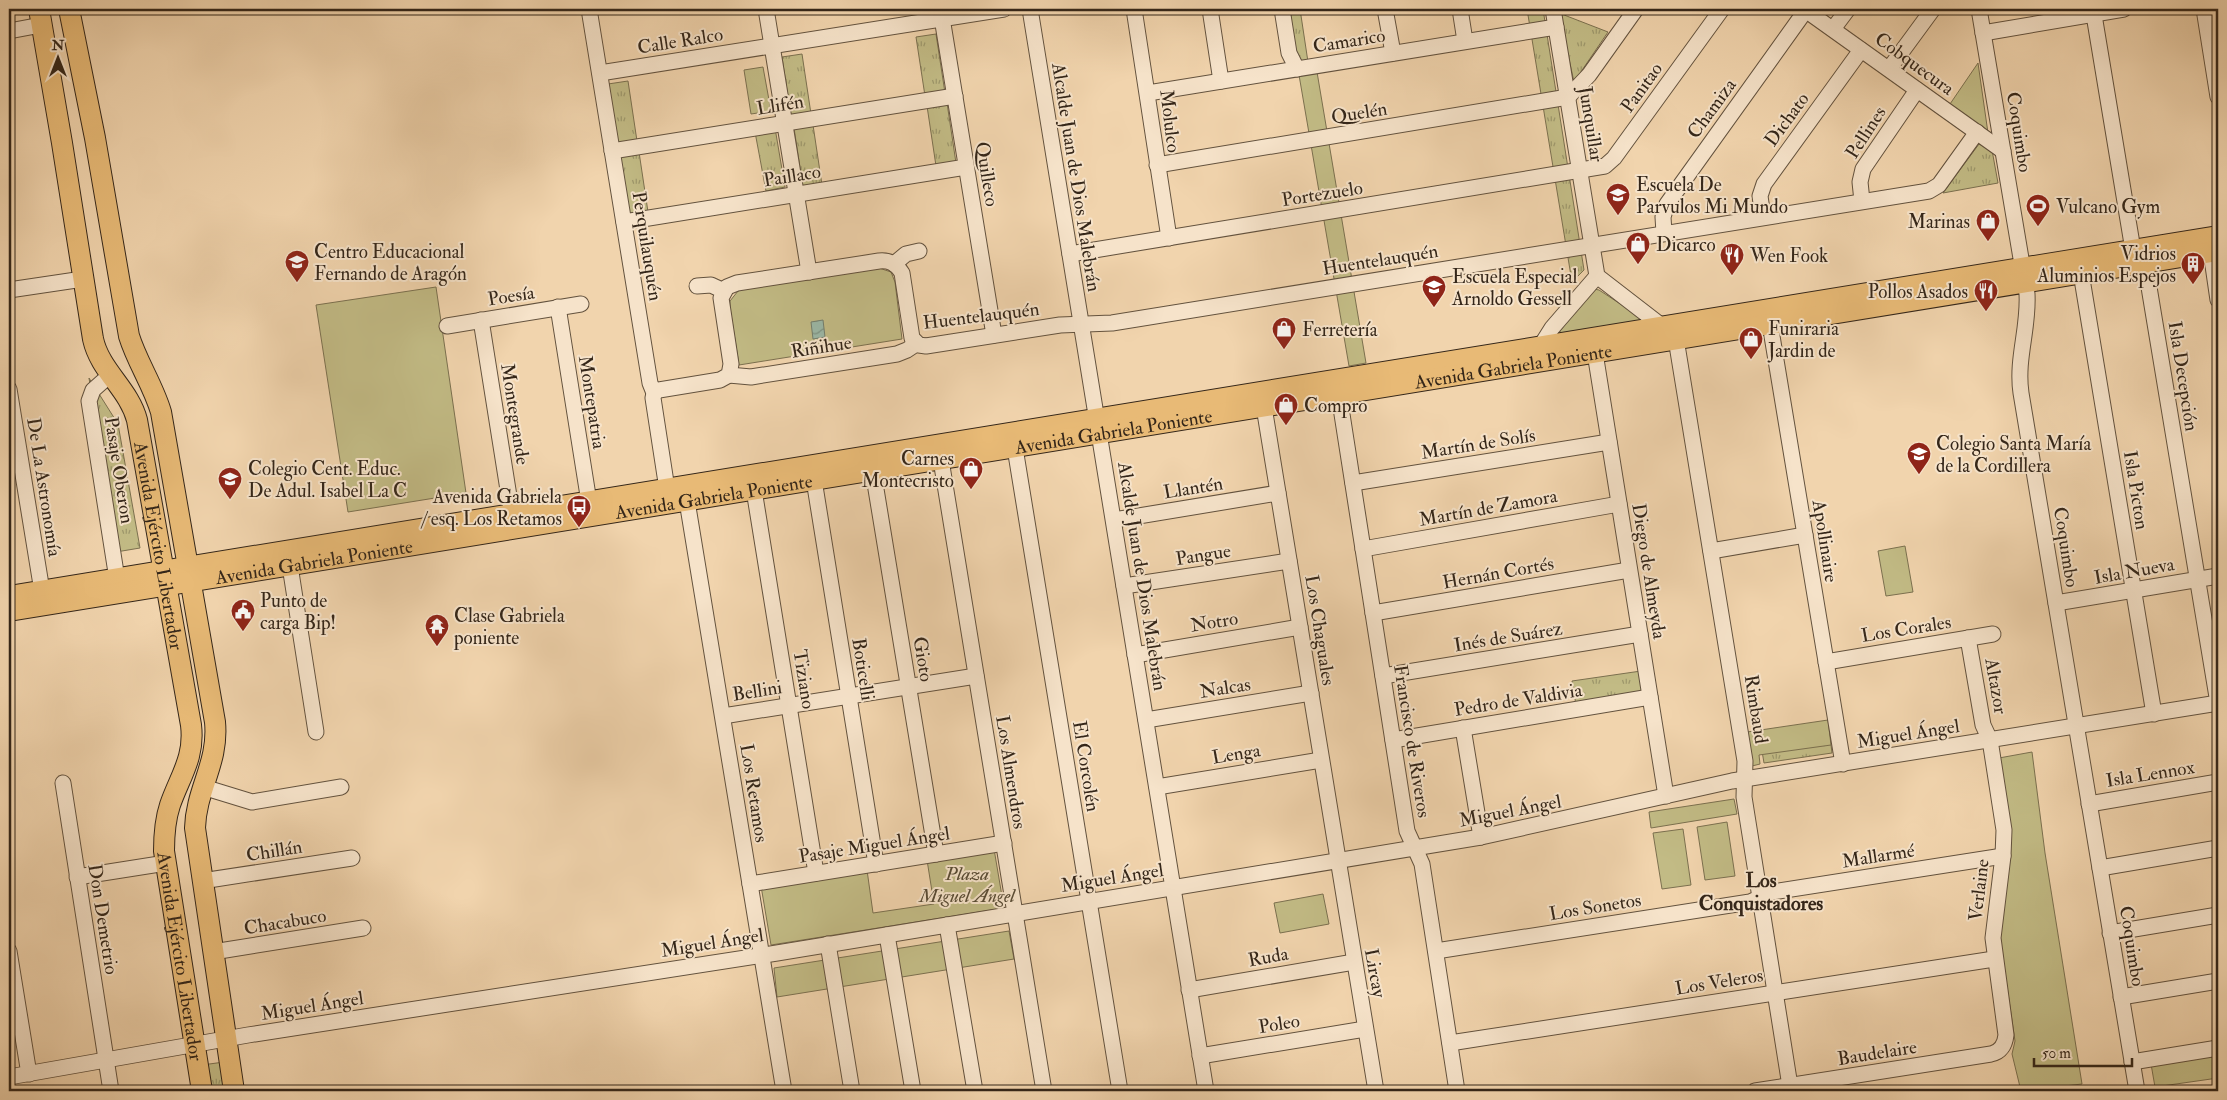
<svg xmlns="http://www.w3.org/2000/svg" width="2227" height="1100" viewBox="0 0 2227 1100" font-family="'IM FELL Double Pica',serif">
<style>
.grass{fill:url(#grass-tufts);stroke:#7b704f}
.park{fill:#c2bb85;stroke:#7b704f}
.water{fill:url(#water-waves);stroke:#727e6e}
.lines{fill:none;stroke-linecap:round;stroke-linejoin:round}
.minor-casing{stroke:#63523e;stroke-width:17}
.major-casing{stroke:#342619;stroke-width:22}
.minor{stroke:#f6e3ca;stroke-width:15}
.major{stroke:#e8ba76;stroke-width:20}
.labels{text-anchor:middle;stroke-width:4;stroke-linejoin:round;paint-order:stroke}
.street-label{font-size:19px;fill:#342619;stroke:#f6e3ca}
.poi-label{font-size:19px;fill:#342619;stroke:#f6e3ca;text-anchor:start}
.park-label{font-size:19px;font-style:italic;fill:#584b34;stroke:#f6e3ca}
.neighbourhood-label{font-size:20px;font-weight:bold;fill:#342619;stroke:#f6e3ca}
</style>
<defs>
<pattern id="grass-tufts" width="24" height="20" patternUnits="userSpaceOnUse" patternTransform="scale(1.25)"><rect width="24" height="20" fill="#c2bb85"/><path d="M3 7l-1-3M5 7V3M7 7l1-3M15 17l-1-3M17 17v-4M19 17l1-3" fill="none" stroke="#9e986c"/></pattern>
<pattern id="water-waves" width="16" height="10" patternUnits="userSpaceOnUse" patternTransform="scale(1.25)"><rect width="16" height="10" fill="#9bb8a7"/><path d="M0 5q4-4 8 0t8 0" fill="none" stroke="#7f9587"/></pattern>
</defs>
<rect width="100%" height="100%" fill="#f1d4ad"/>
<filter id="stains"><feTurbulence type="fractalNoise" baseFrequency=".004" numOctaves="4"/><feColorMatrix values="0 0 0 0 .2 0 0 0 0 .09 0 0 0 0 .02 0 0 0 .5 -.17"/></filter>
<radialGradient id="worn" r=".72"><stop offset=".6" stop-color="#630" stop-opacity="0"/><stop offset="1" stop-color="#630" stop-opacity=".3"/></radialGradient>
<!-- grass -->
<g class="grass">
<polygon points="1279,9 1300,9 1308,62 1288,65"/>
<polygon points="1527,9 1543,9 1584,270 1572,282"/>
<polygon points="1559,13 1608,32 1574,82"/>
<polygon points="936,34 945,93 925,96 916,37"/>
<polygon points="802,54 811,114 791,117 782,57"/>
<polygon points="628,81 637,141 617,144 608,84"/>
<polygon points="947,103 956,163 936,166 927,106"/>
<polygon points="813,125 822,185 803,187 794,128"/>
<polygon points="775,128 785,187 766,191 755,132"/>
<polygon points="1979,144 1992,150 1998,183 1943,193"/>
<polygon points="639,152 648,212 628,215 619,155"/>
<polygon points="89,378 118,424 140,548 116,552"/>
<polygon points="1641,671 1644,694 1576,705 1572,681"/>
<polygon points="1829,729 1832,753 1764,763 1760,739"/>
<polygon points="224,1062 228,1091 206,1091 202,1065"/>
</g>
<!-- park -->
<g class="park">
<polygon points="1978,63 1988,133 1950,104"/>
<polygon points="763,67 771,111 751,114 744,70"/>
<polygon points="1317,72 1366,363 1349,366 1299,75"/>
<polygon points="879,268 891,272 895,282 902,339 739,365 730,308 730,301 738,291 748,288"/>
<polygon points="436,287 466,493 348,512 316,305"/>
<polygon points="1594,289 1599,290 1645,320 1560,335 1560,331 1592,290"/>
<polygon points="1905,546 1913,592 1886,596 1878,551"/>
<polygon points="1828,720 1831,745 1759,755 1760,764 1752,766 1747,732"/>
<polygon points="2032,752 2045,853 2082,1084 2021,1091 2012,1054 2015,1041 1999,932 1999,758"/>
<polygon points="1734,799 1737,814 1651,828 1649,812"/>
<polygon points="1727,822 1735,876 1705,880 1697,827"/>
<polygon points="1683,829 1691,885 1662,889 1653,833"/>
<polygon points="994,849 1004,908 771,945 761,886 867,870 873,913 934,904 927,860"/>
<polygon points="1323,894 1329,924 1280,933 1274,903"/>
<polygon points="1009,931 1014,959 777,997 774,968"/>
<polygon points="2218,1052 2218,1078 2155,1087 2151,1064"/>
</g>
<!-- water -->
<polygon class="water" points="823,320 825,337 813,339 811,322"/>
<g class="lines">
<defs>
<g id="minor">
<polyline points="589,9 650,383 654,393 653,398 667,489"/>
<polyline points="766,9 809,272"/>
<polyline points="1030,9 1206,1091"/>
<polyline points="1134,9 1169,238"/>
<polyline points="1210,9 1221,81"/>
<polyline points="1282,9 1289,53 1297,69"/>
<polyline points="1385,9 1393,53"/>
<polyline points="1460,9 1465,41"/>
<polyline points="1553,9 1597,276 1663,327"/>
<polyline points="1804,9 2003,151"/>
<path d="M1979,9L2027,294C2029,328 2016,359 2021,393L2137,1091"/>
<polyline points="2093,9 2133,250"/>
<polyline points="2204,9 2218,97"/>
<polyline points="942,18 994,335"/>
<polyline points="1833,29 1848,9"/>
<polyline points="9,31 41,25"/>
<polyline points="1983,33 2124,9"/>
<polyline points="1889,69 1933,9"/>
<polyline points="600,73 1004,9"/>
<polyline points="1148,93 1556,27"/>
<polyline points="612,151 955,96"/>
<polyline points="1157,165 1568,97 1589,75 1636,9"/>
<polyline points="1862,201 1860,182 1863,169 1917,90"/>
<polyline points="1763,217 1760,196 1764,184 1861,50"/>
<polyline points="624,222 966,167"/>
<polyline points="1664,233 1663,217 1667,204 1806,10"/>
<polyline points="2211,252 2218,300"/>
<polyline points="1070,254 1605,166 1614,158 1722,9"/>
<polyline points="2145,263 2218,703"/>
<polyline points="894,264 906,254 919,251"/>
<polyline points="2081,273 2154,714"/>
<polyline points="697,286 711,285 724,291"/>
<polyline points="9,290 83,279"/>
<polyline points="558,307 589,502"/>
<polyline points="481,320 512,515"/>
<polyline points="1770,324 1843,764"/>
<polyline points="447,326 581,304"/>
<polyline points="1676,339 1745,761 1744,797 1790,1086"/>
<polyline points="1540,347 1552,328 1597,276"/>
<polyline points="1595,353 1666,796"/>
<polyline points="110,375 93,390 89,401 117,579"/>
<polyline points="729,375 751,377 897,354 907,350 916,344"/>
<polyline points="9,389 42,591"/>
<path d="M654,393L659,390L720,380L729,375L731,364L721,298L727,287L737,283L879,261C889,260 896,263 902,273L912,338L919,345L926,346L1060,325L1112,323L1929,191L1939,185L1977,132"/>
<polyline points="1339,395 1407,831 1422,864 1457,1091"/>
<polyline points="1264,407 1376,1091"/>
<polyline points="1015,448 1120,1091"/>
<polyline points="941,460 1044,1091"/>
<polyline points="873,471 936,854"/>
<polyline points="814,480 876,864"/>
<polyline points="1353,483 1609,442"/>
<polyline points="754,490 816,873"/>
<polyline points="687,501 784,1091"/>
<polyline points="1114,520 1278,493"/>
<polyline points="1363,549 1619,504"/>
<polyline points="1711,551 1805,535"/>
<polyline points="290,566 316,732"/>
<polyline points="1124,586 1289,561"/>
<polyline points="2056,603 2218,576"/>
<polyline points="1373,613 1629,570"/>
<polyline points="1135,655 1300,627"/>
<polyline points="1826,662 1993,634"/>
<polyline points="1383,676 1640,634"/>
<polyline points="723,716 976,676"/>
<polyline points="1146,720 1311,693"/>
<polyline points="1463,728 1481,837"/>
<polyline points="1393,740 1650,697"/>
<polyline points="63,783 111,1091"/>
<polyline points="203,787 252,802 341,787"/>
<polyline points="1157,787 1321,760"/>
<polyline points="2089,804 2218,782"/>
<polyline points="2100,868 2218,848"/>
<polyline points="77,877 166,863"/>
<polyline points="202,881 352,858"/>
<polyline points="750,884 1004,843"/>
<polyline points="947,925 975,1091"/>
<polyline points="2110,933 2218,915"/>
<polyline points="887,935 913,1091"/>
<polyline points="828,944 852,1091"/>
<polyline points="9,951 29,1074"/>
<polyline points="1436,951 1750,902 1772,892 2003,856"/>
<polyline points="213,952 363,928"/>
<polyline points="1189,990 1354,962"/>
<polyline points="2121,997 2218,981"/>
<polyline points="1450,1043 1994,959"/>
<polyline points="1200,1056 1365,1029"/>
<polyline points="2132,1062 2218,1048"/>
<polyline points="9,1077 248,1035 777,953 1481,837 1732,781 2218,703"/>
<path d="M1755,1091L1991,1054C2001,1052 2005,1044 2006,1035L1993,938L2003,856L2004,830L1990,740L1983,725L1968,638"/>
</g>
<g id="major">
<path id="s1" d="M39,9L62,143L93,339C100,371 129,389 137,420L191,725C195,758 180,776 170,805C165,820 164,835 164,851L202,1091"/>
<path d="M69,9L95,138L129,336C137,362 153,385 161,412L215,722C219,763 196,789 195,828L234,1091"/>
<polyline points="9,596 2218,236"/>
<path id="s2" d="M9,611L2218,251"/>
</g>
</defs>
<!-- minor casing -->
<use href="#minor" class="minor-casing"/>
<!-- major casing -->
<use href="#major" class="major-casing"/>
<!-- minor -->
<use href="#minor" class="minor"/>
<!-- major -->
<use href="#major" class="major"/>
</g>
<!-- icons -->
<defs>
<symbol id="school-pin" viewBox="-11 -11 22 30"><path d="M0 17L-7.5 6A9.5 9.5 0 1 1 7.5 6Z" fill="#8f2418" stroke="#f6e3ca"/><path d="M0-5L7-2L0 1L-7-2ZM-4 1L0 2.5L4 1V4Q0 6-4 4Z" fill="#fff"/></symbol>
<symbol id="stadium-pin" viewBox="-11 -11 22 30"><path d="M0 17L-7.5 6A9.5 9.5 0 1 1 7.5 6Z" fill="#8f2418" stroke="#f6e3ca"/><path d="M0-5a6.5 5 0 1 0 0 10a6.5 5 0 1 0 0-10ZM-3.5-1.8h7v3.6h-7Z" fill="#fff"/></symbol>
<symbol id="shop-pin" viewBox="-11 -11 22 30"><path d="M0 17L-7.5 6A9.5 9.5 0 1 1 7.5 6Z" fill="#8f2418" stroke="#f6e3ca"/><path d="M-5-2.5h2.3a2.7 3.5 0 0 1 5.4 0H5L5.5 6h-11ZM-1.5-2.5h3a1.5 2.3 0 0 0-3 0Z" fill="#fff"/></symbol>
<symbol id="restaurant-pin" viewBox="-11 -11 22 30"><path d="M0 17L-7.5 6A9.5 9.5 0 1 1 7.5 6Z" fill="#8f2418" stroke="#f6e3ca"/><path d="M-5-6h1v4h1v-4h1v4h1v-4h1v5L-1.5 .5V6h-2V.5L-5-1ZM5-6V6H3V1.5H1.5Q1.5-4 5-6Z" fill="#fff"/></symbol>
<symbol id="building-pin" viewBox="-11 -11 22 30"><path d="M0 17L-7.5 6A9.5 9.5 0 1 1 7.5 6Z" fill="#8f2418" stroke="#f6e3ca"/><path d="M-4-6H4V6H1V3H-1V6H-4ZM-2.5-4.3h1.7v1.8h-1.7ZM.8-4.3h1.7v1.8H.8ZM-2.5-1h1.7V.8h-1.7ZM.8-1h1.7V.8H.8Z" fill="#fff"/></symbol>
<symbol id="bus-pin" viewBox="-11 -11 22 30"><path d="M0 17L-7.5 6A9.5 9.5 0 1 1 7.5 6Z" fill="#8f2418" stroke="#f6e3ca"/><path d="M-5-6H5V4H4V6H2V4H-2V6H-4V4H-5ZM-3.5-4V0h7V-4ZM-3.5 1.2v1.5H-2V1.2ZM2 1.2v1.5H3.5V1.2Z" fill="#fff"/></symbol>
<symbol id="civic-pin" viewBox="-11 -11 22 30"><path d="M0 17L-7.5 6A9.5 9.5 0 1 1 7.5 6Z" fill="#8f2418" stroke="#f6e3ca"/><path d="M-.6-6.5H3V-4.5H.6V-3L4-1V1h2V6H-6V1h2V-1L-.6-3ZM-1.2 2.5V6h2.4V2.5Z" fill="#fff"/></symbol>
<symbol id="temple-pin" viewBox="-11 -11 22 30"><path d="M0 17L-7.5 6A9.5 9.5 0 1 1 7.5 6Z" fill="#8f2418" stroke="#f6e3ca"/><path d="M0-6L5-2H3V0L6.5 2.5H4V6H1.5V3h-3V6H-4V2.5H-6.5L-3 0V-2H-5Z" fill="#fff"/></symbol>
</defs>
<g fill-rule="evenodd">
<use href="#school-pin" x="1604" y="181" width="28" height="38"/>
<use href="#stadium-pin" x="2024" y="192" width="28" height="38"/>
<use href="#shop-pin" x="1974" y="207" width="28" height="38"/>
<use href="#shop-pin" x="1624" y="230" width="28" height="38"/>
<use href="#restaurant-pin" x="1718" y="241" width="28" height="38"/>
<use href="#school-pin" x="283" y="248" width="28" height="38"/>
<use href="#building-pin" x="2179" y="250" width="28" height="38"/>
<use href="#school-pin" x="1420" y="273" width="28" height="38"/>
<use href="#restaurant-pin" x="1972" y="277" width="28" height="38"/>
<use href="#shop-pin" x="1270" y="315" width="28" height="38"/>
<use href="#shop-pin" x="1737" y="325" width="28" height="38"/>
<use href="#shop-pin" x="1272" y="391" width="28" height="38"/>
<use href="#school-pin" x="1905" y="440" width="28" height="38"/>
<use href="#shop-pin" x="957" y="455" width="28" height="38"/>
<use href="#school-pin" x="216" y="465" width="28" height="38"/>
<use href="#bus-pin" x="565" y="493" width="28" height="38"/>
<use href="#civic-pin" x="229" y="597" width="28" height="38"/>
<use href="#temple-pin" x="423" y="612" width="28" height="38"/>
</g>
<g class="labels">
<!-- street labels -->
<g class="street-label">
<text transform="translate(680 40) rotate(-9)" y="7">Calle Ralco</text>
<text transform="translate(1349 40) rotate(-9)" y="7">Camarico</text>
<text transform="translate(1915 63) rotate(36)" y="7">Cobquecura</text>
<text transform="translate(1641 87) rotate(-54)" y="7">Panitao</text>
<text transform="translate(780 104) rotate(-9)" y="7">Llifén</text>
<text transform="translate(1711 108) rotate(-54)" y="7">Chamiza</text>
<text transform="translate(1359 112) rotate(-9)" y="7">Quelén</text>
<text transform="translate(1786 119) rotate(-54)" y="7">Dichato</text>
<text transform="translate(1171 121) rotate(83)" y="7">Molulco</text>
<text transform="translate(1592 124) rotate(81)" y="7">Junquillar</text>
<text transform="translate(1865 132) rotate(-57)" y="7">Pellines</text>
<text transform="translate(2020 132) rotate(81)" y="7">Coquimbo</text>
<text transform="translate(988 174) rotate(81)" y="7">Quilleco</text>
<text transform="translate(792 175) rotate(-9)" y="7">Paillaco</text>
<text transform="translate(1077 177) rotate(81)" y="7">Alcalde Juan de Dios Malebrán</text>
<text transform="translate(1322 193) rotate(-9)" y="7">Portezuelo</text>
<text transform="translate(648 246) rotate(81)" y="7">Perquilauquén</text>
<text transform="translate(1380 259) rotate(-9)" y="7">Huentelauquén</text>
<text transform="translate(511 295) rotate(-9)" y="7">Poesía</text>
<text transform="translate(981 315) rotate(-7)" y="7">Huentelauquén</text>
<text transform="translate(821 346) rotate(-9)" y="7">Riñihue</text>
<text dy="7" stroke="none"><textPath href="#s2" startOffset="1524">Avenida Gabriela Poniente</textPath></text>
<text transform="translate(2184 376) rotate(81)" y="7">Isla Decepción</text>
<text transform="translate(593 402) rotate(81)" y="7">Montepatria</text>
<text transform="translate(516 414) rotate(81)" y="7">Montegrande</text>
<text dy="7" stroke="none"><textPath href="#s2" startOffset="1119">Avenida Gabriela Poniente</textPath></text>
<text transform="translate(1478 443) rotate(-9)" y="7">Martín de Solís</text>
<text transform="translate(120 470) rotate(81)" y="7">Pasaje Oberon</text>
<text transform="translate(45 487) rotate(81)" y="7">De La Astronomía</text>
<text transform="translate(1193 487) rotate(-9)" y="7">Llantén</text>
<text transform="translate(2137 490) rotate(81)" y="7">Isla Picton</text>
<text dy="7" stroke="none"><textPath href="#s2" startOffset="714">Avenida Gabriela Poniente</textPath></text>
<text transform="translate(1488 507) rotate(-10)" y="7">Martín de Zamora</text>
<text transform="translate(1826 541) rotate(81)" y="7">Apollinaire</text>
<text dy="7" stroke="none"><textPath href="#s1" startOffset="555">Avenida Ejército Libertador</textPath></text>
<text transform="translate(2067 547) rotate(81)" y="7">Coquimbo</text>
<text transform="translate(1203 554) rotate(-9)" y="7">Pangue</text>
<text dy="7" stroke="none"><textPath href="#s2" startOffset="309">Avenida Gabriela Poniente</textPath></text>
<text transform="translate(2134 570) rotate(-10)" y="7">Isla Nueva</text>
<text transform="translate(1650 571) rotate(81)" y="7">Diego de Almeyda</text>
<text transform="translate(1498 572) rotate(-10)" y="7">Hernán Cortés</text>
<text transform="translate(1143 576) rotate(81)" y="7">Alcalde Juan de Dios Malebrán</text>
<text transform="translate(1214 621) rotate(-9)" y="7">Notro</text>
<text transform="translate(1906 628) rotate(-9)" y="7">Los Corales</text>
<text transform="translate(1321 630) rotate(81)" y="7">Los Chaguales</text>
<text transform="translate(1508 636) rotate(-9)" y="7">Inés de Suárez</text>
<text transform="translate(924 659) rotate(81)" y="7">Gioto</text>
<text transform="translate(864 669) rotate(81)" y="7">Boticelli</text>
<text transform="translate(805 679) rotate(81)" y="7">Tiziano</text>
<text transform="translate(1997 686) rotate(80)" y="7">Altazor</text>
<text transform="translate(1225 687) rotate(-9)" y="7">Nalcas</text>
<text transform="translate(757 690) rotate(-9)" y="7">Bellini</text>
<text transform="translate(1518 699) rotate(-9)" y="7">Pedro de Valdivia</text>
<text transform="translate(1757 709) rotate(81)" y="7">Rimbaud</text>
<text transform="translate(1908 733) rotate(-9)" y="7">Miguel Ángel</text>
<text transform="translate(1413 741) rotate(81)" y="7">Francisco de Riveros</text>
<text transform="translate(1236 753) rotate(-9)" y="7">Lenga</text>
<text transform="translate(1087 766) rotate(81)" y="7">El Corcolén</text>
<text transform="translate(1012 772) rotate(81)" y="7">Los Almendros</text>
<text transform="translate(2150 773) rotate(-9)" y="7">Isla Lennox</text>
<text transform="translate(755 793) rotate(81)" y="7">Los Retamos</text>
<text transform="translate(1510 810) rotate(-11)" y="7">Miguel Ángel</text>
<text transform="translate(874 844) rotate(-9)" y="7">Pasaje Miguel Ángel</text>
<text transform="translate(274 850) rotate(-9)" y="7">Chillán</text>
<text transform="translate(1878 855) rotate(-9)" y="7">Mallarmé</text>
<text transform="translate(1112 877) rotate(-9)" y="7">Miguel Ángel</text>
<text transform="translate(1978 890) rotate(-83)" y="7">Verlaine</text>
<text transform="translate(1595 906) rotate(-9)" y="7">Los Sonetos</text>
<text transform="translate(104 919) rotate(81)" y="7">Don Demetrio</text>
<text transform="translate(285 921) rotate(-9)" y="7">Chacabuco</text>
<text transform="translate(712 942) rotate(-9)" y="7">Miguel Ángel</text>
<text transform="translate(2133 946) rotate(81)" y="7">Coquimbo</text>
<text transform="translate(1268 956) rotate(-10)" y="7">Ruda</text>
<text dy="7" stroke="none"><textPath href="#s1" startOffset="974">Avenida Ejército Libertador</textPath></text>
<text transform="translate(1376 973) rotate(80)" y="7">Lircay</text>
<text transform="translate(1719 981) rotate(-9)" y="7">Los Veleros</text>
<text transform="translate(312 1005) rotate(-9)" y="7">Miguel Ángel</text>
<text transform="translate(1279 1023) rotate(-9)" y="7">Poleo</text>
<text transform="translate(1877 1052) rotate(-9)" y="7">Baudelaire</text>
</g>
<!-- poi labels -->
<g class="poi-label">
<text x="1636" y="191">Escuela De<tspan x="1636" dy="22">Parvulos Mi Mundo</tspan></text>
<text x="2056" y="213">Vulcano Gym</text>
<text x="1970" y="228" text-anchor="end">Marinas</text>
<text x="1656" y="251">Dicarco</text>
<text x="314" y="258">Centro Educacional<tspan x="314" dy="22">Fernando de Aragón</tspan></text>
<text x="2176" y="260" text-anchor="end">Vidrios<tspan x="2176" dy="22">Aluminios Espejos</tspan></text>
<text x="1750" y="262">Wen Fook</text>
<text x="1452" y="283">Escuela Especial<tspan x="1452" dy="22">Arnoldo Gessell</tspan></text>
<text x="1968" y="298" text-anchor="end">Pollos Asados</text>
<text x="1768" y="335">Funiraria<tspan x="1768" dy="22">Jardin de</tspan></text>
<text x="1302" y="336">Ferretería</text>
<text x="1304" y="412">Compro</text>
<text x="1936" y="450">Colegio Santa María<tspan x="1936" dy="22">de la Cordillera</tspan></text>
<text x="954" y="465" text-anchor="end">Carnes<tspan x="954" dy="22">Montecristo</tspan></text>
<text x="248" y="475">Colegio Cent. Educ.<tspan x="248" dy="22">De Adul. Isabel La C</tspan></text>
<text x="562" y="503" text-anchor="end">Avenida Gabriela<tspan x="562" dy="22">/ esq. Los Retamos</tspan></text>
<text x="260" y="607">Punto de<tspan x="260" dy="22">carga Bip!</tspan></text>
<text x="454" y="622">Clase Gabriela<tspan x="454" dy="22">poniente</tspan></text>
</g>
<!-- park labels -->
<g class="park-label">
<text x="967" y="880">Plaza<tspan x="967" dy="22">Miguel Ángel</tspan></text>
</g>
<!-- neighbourhood labels -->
<g class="neighbourhood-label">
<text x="1761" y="887">Los<tspan x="1761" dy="23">Conquistadores</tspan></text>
</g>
</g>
<!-- margin -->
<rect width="2227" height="1100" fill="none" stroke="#f1d4ad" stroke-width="30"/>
<rect x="10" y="10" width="2207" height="1080" fill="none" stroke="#342619" stroke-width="2.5"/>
<rect x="15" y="15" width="2197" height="1070" fill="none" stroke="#342619"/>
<!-- north arrow -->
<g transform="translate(58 58)" stroke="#f6e3ca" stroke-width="4" paint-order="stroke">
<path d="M0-4L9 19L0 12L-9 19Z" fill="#342619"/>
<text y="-8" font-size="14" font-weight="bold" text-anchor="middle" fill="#342619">N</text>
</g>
<!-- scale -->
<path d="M2034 1058v8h98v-8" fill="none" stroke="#342619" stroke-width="2.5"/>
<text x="2042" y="1058" font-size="15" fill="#342619" stroke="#f6e3ca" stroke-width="4" paint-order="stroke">50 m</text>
<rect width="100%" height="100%" filter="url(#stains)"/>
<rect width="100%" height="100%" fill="url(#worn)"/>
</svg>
